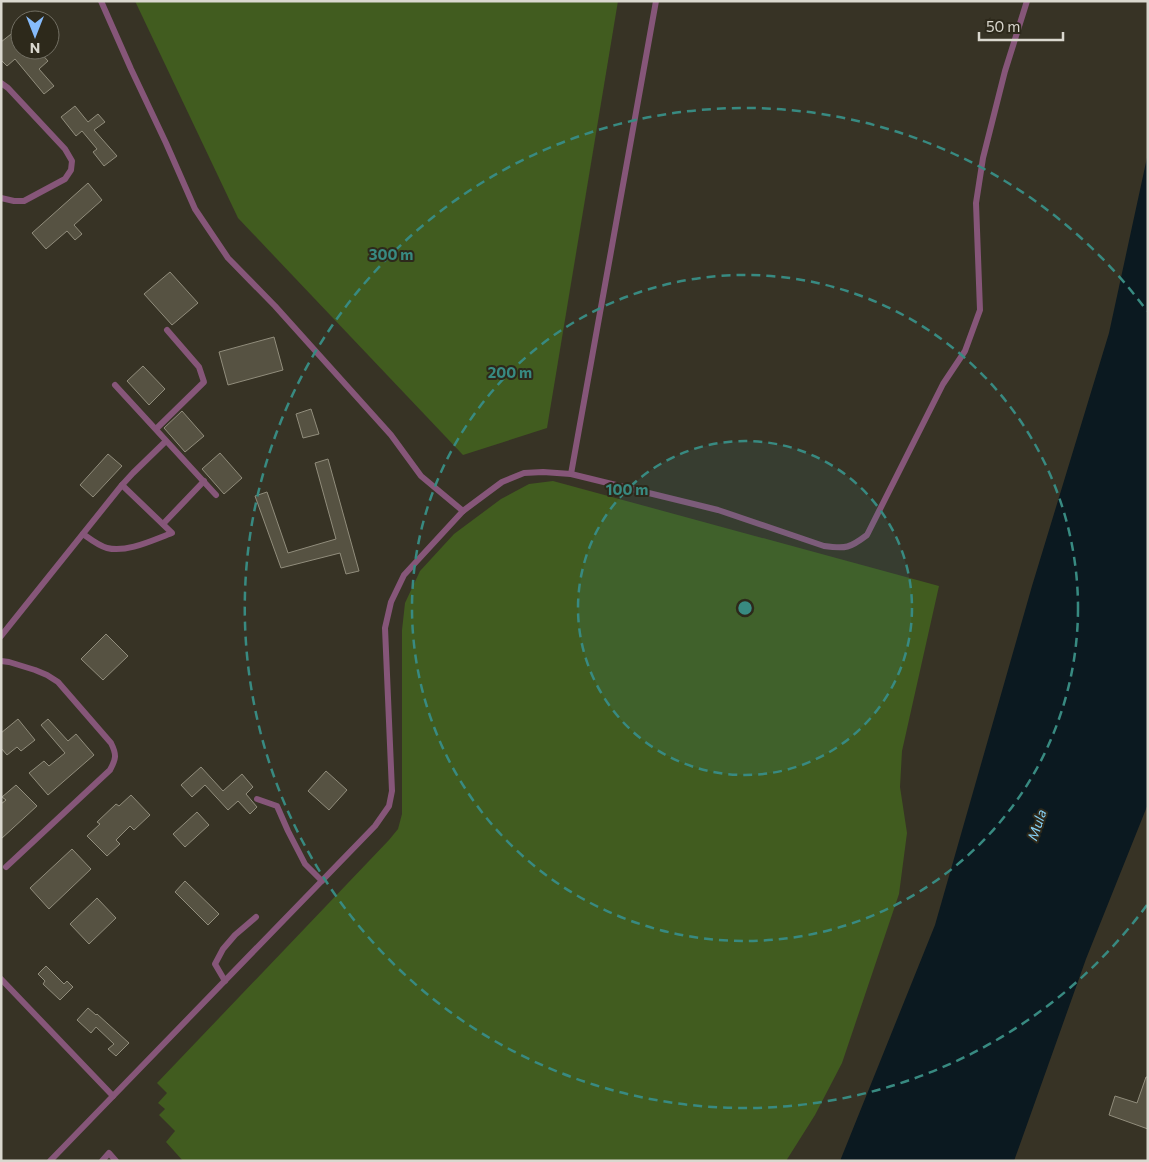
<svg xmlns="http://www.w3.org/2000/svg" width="1149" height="1162" viewBox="0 0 1149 1162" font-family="Commissioner,sans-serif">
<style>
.green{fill:#415c1f}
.water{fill:#0b1920}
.building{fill:#565242;stroke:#918d7c}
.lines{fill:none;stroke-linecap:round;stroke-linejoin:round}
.lane{stroke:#865679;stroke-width:6}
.ring{fill:none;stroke:#388a81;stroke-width:2.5;stroke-dasharray:9 6}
.labels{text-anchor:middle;stroke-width:4;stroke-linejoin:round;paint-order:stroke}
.water-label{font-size:14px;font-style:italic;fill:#87d0f5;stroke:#2d291b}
.centre{fill:#388a81;stroke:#2d291b;stroke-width:2.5}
.ring-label{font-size:15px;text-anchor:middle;font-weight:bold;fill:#388a81;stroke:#2d291b;stroke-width:4;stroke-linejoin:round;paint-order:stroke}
</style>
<rect width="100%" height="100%" fill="#373325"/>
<!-- green -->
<g class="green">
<polygon points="135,1 618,1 547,428 463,455 238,218"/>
<polygon points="553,481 939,586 902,751 900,787 907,833 899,894 842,1063 815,1115 786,1161 183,1161 166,1142 175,1131 159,1115 165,1109 158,1103 167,1093 157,1083 389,840 398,829 402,814 402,630 405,603 420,571 454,534 501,499 529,484"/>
</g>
<!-- water -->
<polygon class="water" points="1148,153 1148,804 1086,959 1014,1161 840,1161 935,925 1032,586 1109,333"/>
<!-- building -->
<g class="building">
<polygon points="20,27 20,50 38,50 48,61 39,69 54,86 44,94 15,59 7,66 1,60 1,42"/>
<polygon points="75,106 88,122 98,114 105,122 94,130 117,156 104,166 93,152 97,149 82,131 76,136 61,117"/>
<polygon points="88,183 102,200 74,225 82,234 75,240 67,231 46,249 32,233"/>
<polygon points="170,272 198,303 172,325 144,294"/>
<polygon points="274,337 283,370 228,385 219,352"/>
<polygon points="143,366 165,389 149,405 127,381"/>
<polygon points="311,409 319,434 303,438 296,414"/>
<polygon points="182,411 204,436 185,452 164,428"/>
<polygon points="220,453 242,478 224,494 202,469"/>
<polygon points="108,454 122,466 93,497 80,485"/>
<polygon points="328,459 359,571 346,574 340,553 281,568 255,496 267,492 288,553 336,539 315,463"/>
<polygon points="106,634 128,656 103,680 81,659"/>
<polygon points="18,719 35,740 21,751 17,747 7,755 1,748 1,733"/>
<polygon points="48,719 68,741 76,734 94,755 48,795 29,773 44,761 49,766 65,753 41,725"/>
<polygon points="201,767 223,791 242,774 253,787 246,794 257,807 250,814 238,801 228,810 205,785 192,797 181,785"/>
<polygon points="326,771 347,790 329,810 308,791"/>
<polygon points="16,785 37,806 1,839 1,804 6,800 2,797"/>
<polygon points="131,795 150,815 134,830 130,826 116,840 120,844 107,856 87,836 100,824 97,822 116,804 119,806"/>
<polygon points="197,812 209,825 185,847 173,834"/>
<polygon points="72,849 91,869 49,909 30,888"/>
<polygon points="185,881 219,914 208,925 175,892"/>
<polygon points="97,898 116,918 89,944 70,924"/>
<polygon points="46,966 64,984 67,981 73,987 60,1000 43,984 45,981 38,974"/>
<polygon points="88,1008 96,1015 97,1014 129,1043 116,1056 108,1049 114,1044 96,1027 91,1033 77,1020"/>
<polygon points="1146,1077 1148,1077 1148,1129 1109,1115 1115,1096 1137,1103"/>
</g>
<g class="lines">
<!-- lane -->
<g class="lane">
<polyline points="101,1 131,69 166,143 195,209 228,258 275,306 391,435 421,476 463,511"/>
<polyline points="1,83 8,88 65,149 72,161 71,170 65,179 24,201 14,201 1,198"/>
<polyline points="115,385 216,495"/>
<polyline points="156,429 204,382 199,367 167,330"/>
<polyline points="571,474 656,1"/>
<polyline points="163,524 204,481"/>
<path d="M83,534C90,539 99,546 107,548C127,553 153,540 172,533L122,485"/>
<polyline points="1,636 122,485 133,473 166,441"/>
<path d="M1,661L9,662L35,670L47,675L58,682L111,743C117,755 116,759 110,770L6,867"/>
<polyline points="257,799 277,806 288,831 305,864 322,881"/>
<polyline points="1,979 113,1096"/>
<polyline points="225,981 215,964 223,949 235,935 256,917"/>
<path d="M50,1161L375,826L389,806L392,791L385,628L391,602L404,575L463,511L502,482L524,473L543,472L571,474L718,510L824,546C846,549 850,548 867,535L943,384L965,351L980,310L976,203L983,158L1005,71L1027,1"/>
<polyline points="102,1161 109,1153 116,1161"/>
</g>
</g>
<!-- distance rings -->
<circle cx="745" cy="608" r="167" fill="#388a81" fill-opacity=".12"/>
<g class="ring">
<circle cx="745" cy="608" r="167"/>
<circle cx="745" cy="608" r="333"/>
<path d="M1147 905A500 500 0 1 1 1147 311"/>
</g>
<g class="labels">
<!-- water labels -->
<g class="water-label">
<text transform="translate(1037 825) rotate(-72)" y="5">Mula</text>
</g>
</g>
<circle cx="745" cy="608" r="8" class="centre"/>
<g class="ring-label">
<text x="391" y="260">300 m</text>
<text x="510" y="378">200 m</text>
<text x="627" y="495">100 m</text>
</g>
<!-- border -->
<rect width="1149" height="1162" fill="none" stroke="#dad8cf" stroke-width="5"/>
<!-- north arrow -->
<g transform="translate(35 35) rotate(180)"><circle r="24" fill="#2d291b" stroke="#726f63"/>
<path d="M0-4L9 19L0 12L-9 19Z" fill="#86bbfb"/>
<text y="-8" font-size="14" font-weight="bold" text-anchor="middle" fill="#dad8cf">N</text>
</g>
<!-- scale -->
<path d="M979 32v8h84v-8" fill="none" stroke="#dad8cf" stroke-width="2.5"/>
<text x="986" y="32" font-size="15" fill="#dad8cf" stroke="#2d291b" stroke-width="4" paint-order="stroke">50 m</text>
</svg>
